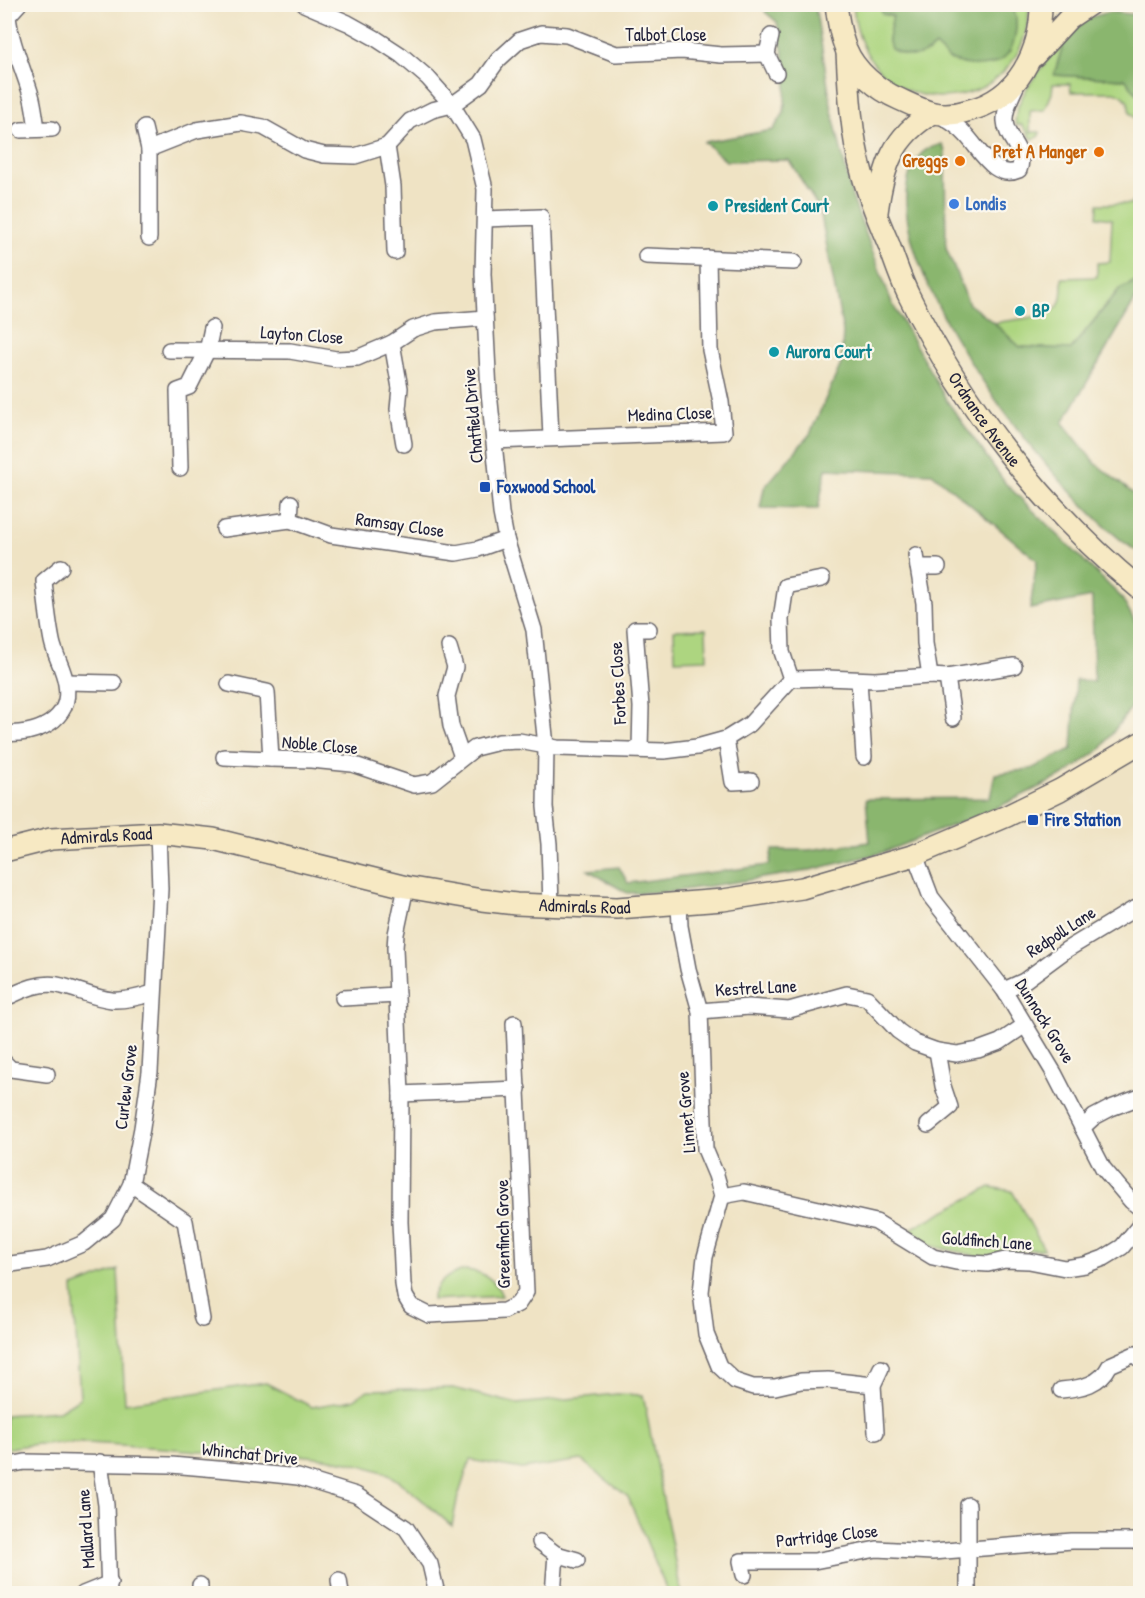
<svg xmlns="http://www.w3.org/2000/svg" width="1145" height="1598" viewBox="0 0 1145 1598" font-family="'Patrick Hand',sans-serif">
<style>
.green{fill:#add580;stroke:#687c5e;stroke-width:1.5}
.forest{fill:#8ab66e;stroke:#566c54;stroke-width:1.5}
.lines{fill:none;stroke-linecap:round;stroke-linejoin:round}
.street-casing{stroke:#6a666b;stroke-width:18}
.secondary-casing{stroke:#6a666b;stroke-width:24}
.street{stroke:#fff;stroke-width:15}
.secondary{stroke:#f7e9c3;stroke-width:21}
.food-dot{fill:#e8710a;stroke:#fbf7ec;stroke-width:2}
.shop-dot{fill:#3f7fe0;stroke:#fbf7ec;stroke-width:2}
.culture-dot{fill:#0f9aa8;stroke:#fbf7ec;stroke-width:2}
.transit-dot{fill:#1a4fb4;stroke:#fbf7ec;stroke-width:2}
.labels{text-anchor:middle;stroke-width:4.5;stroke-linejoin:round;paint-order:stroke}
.street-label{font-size:18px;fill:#22223b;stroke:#fbf7ec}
.food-label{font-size:18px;font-weight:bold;fill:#c56008;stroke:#fbf7ec;text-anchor:end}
.shop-label{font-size:18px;font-weight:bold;fill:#366cbe;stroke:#fbf7ec;text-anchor:start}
.culture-label{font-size:18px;font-weight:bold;fill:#0d838f;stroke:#fbf7ec;text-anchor:start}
.transit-label{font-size:18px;font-weight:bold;fill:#164399;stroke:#fbf7ec;text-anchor:start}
</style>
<rect width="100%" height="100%" fill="#fbf7ec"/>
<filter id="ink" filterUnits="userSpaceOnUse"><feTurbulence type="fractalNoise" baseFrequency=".0167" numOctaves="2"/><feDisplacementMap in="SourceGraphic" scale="12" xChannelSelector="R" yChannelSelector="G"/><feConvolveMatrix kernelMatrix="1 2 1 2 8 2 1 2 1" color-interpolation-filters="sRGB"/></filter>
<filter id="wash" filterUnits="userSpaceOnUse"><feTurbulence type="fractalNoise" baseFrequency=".008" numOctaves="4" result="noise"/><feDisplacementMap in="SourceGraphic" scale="24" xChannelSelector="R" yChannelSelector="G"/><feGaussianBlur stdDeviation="1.35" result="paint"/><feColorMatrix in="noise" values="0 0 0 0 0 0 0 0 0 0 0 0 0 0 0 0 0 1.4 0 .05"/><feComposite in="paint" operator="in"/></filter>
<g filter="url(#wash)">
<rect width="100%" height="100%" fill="#efe3c4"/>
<!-- green -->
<g class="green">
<path d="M853,5H879L883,14L893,16L888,39L928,53L935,46L951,61L1008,52C1016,36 1019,21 1012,5H1029C1029,121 864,134 853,5Z"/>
<path d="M1065,38L1054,75L1125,79L1140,97V279L1119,289L1071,349L1020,347L994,323C1010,320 1048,318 1058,306C1063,299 1062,286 1062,278L1097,277V263L1110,262L1112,219L1097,217L1098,204H1130L1140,193L1139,122L1130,113L1128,102L1122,95L1115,92H1071L1070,84H1053L1052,93L1045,110L1030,111V132H1040L1039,137L1032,139L1022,125H1016C1010,100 1050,58 1065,38Z"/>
<polygon points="706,629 707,659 675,660 674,630"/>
<polygon points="990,1187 1012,1191 1044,1249 1018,1251 986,1258 932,1246 910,1229"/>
<path d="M118,1270L125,1403L266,1383L312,1407L353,1400L368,1390L453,1388L517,1404L617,1394L643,1395L681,1593H668L628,1497L581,1460L522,1469L470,1460L457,1500L452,1526C435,1512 400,1478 380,1471C324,1451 258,1454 200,1451C138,1447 64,1436 5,1449V1415L59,1411L80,1398L73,1287Z"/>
<path d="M466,1270C484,1272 495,1279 502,1296L432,1300C435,1283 449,1273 466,1270Z"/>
</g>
<!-- forest -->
<g class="forest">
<polygon points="768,4 815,5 832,111 852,197 892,303 947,401 1006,484 1121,597 1140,630 1140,695 1101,749 1064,775 990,811 881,853 802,872 669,892 627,893 588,870 619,867 628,883 769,865 772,850 808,850 870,842 866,799 990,798 995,774 1031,769 1072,749 1076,680 1094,682 1092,597 1030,609 1037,560 932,473 826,469 818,509 760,508 764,488 810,434 841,364 843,332 820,210 789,160 726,161 704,142 773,130 784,113 787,74 777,22 765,12"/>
<path d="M879,5H1012C1020,22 1017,55 995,63C984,68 964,65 953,61C947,59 940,50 935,46C920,60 908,58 891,49L888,39L893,16L883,14Z"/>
<polygon points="1110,12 1140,15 1140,97 1125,79 1054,75 1065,38 1088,18"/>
<path d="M942,144L945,151L946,248L969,304L994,323L1020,347L1071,349L1120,289L1140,279V292L1063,423L1095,463L1140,499V553C1066,511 845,236 922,153C926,148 936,146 942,144Z"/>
</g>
</g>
<g filter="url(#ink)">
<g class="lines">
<defs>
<g id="street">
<path d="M19,4L8,16C11,44 23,68 31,95C34,105 35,117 37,128"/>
<polyline points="304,4 348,23 375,38 401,55 428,78 452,105 473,139 485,189 483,274 489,392 501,513 506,539 534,630 546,746 545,807 549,844 551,906"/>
<polyline points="771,36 767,54 776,73"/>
<path d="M938,114C947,120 957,125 965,134C980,149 994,181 1019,170C1027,150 1006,140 1005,121C1004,109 1012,96 1017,84"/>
<polyline points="144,128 149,149 149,238"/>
<polyline points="21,130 52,129"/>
<polyline points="387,146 393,186 395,252"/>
<polyline points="149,149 197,130 241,123 263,127 304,150 324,155 355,156 387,146 410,121 432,110 452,105 481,84 498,60 520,40 541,33 567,35 616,54 682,51 721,55 767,54"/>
<polyline points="485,219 541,217 551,437"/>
<polyline points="646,256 794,262"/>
<polyline points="392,343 400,388 398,409 404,444"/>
<polyline points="169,350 290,351 336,359 357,358 392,343 413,329 435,322 485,318"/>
<polyline points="494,441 724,432 721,402 710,350 708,258"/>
<polyline points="180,468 178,391 189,387 207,351 212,328"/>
<polyline points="290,520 291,503"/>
<polyline points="224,529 290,520 331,535 456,553 478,549 506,539"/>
<polyline points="916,555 924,603 925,643 930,676"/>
<polyline points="918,567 938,567"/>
<polyline points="449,647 455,667 447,696 451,726 462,757"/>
<polyline points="947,677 953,718"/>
<polyline points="791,679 782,652 781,619 786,586 822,579"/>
<polyline points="859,680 864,757"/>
<polyline points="66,682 114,683"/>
<path d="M4,733C34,736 73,721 66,684C64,669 55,656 52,641C48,621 46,601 44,581L61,567"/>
<polyline points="726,739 733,782 751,781"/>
<polyline points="640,749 641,707 635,629 649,629"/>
<polyline points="224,757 271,759 267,692 229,684"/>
<polyline points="271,759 311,760 352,764 414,785 432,782 475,748 499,742 519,741 557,748 664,751 697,747 726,739 750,724 791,679 826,678 875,680 930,676 947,677 1014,666"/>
<polyline points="915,855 931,897 1004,990 1054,1073 1103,1168 1131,1201 1140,1208"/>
<polyline points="406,887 396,934 395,948 401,1094 400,1222 403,1284 405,1296 411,1306 429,1315 504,1311 518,1304 526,1292 514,1023"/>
<polyline points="679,904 680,926 688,969 700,1011 705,1149 716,1175 722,1196 705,1257 701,1292 706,1334 719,1366 735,1381 753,1387 775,1387 801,1381 828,1380 873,1385"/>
<polyline points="1004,990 1024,981 1066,950 1134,909 1140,907"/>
<polyline points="343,998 397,995"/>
<path d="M4,999C22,990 42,980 62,986C79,990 94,998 112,1000C126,1001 140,997 153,993"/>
<polyline points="700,1011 749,1007 789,1010 847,994 867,998 898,1031 915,1043 937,1051 957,1054 978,1050 1000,1042 1025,1025"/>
<polyline points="4,1062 11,1069 47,1074"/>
<polyline points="401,1094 518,1089"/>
<polyline points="928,1125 950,1107 943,1086 937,1051"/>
<polyline points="1082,1128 1094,1117 1111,1108 1140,1097"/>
<polyline points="131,1184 185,1221 202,1319"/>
<polyline points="722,1196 744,1192 876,1222 933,1257 956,1262 988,1264 1005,1260 1029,1261 1065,1268 1085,1265 1104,1258 1122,1247 1140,1225"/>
<polyline points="4,1265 47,1259 84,1243 113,1219 131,1184 142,1128 150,1072 160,889 158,833"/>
<path d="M1061,1390C1082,1388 1100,1385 1110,1365L1135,1354L1140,1359"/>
<polyline points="876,1432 873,1385 881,1368"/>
<polyline points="100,1462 106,1505 109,1594"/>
<polyline points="4,1466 25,1462 171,1465 240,1471 298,1477 356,1495 406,1528 430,1564 437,1594"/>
<polyline points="540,1542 556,1554 577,1560"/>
<polyline points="744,1575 741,1561 814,1561 877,1549 932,1552 1072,1541 1140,1541"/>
<polyline points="339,1580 341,1594"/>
<polyline points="83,1594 110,1583"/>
<polyline points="200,1594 200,1585"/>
<polyline points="553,1594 556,1554"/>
<polyline points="968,1594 968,1505"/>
</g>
<g id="secondary">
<path d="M836,4C838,20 840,35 846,49C855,71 878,90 899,99C910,104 922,110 933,113C946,115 958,114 970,110C1018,98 1041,52 1041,4"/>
<path id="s1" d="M847,52C849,92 851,134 862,173C869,198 879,222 889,245C895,262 901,280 909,296C963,406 1046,512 1140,589"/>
<polyline points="1034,56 1069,18 1090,4"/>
<path d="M877,212C883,168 892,136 933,113"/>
<path id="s2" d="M4,851L51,839L158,833L213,839L406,887L482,900L516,904L617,908L723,900L802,888L915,855L1007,816L1060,790L1140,743"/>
</g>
</defs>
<!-- street casing -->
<use href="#street" class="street-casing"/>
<!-- secondary casing -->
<use href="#secondary" class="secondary-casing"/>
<!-- street -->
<use href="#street" class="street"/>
<!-- secondary -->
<use href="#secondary" class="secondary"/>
</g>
</g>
<!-- markers -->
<g class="food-dot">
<circle cx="1099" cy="152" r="6"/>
<circle cx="960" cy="161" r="6"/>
</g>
<circle class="shop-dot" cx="954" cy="204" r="6"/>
<g class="culture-dot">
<circle cx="713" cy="206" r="6"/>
<circle cx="1020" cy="311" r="6"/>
<circle cx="774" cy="352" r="6"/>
</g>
<g class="transit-dot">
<rect x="479" y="481" width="12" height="12" rx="3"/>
<rect x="1027" y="814" width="12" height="12" rx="3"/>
</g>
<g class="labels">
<!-- street labels -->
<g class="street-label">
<text x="666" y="41">Talbot Close</text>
<text transform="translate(302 335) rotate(4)" y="6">Layton Close</text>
<text transform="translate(670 414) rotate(-2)" y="6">Medina Close</text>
<text transform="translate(473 416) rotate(-95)" y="6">Chatfield Drive</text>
<text dy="6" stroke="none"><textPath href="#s1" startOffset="399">Ordnance Avenue</textPath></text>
<text transform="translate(400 525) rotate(8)" y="6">Ramsay Close</text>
<text transform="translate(618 683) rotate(-93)" y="6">Forbes Close</text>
<text transform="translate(320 745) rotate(5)" y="6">Noble Close</text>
<text dy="6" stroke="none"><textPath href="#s2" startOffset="104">Admirals Road</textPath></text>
<text dy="6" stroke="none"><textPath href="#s2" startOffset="590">Admirals Road</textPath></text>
<text transform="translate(1061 932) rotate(-33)" y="6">Redpoll Lane</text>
<text transform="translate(756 988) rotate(-3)" y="6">Kestrel Lane</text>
<text transform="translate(1045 1021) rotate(58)" y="6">Dunnock Grove</text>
<text transform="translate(126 1087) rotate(-83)" y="6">Curlew Grove</text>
<text transform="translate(686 1112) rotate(-95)" y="6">Linnet Grove</text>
<text transform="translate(503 1234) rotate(-91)" y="6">Greenfinch Grove</text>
<text transform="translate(987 1241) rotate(4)" y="6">Goldfinch Lane</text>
<text transform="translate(250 1454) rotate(6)" y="6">Whinchat Drive</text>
<text transform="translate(86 1529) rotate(-94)" y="6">Mallard Lane</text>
<text transform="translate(827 1536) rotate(-6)" y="6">Partridge Close</text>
</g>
<!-- food labels -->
<g class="food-label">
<text x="1087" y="158">Pret A Manger</text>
<text x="948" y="167">Greggs</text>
</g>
<!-- shop labels -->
<g class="shop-label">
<text x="966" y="210">Londis</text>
</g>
<!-- culture labels -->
<g class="culture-label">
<text x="725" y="212">President Court</text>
<text x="1032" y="317">BP</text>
<text x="786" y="358">Aurora Court</text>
</g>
<!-- transit labels -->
<g class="transit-label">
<text x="497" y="493">Foxwood School</text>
<text x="1045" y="826">Fire Station</text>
</g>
</g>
<!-- margin -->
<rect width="1145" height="1598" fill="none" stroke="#fbf7ec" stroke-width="24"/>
</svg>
